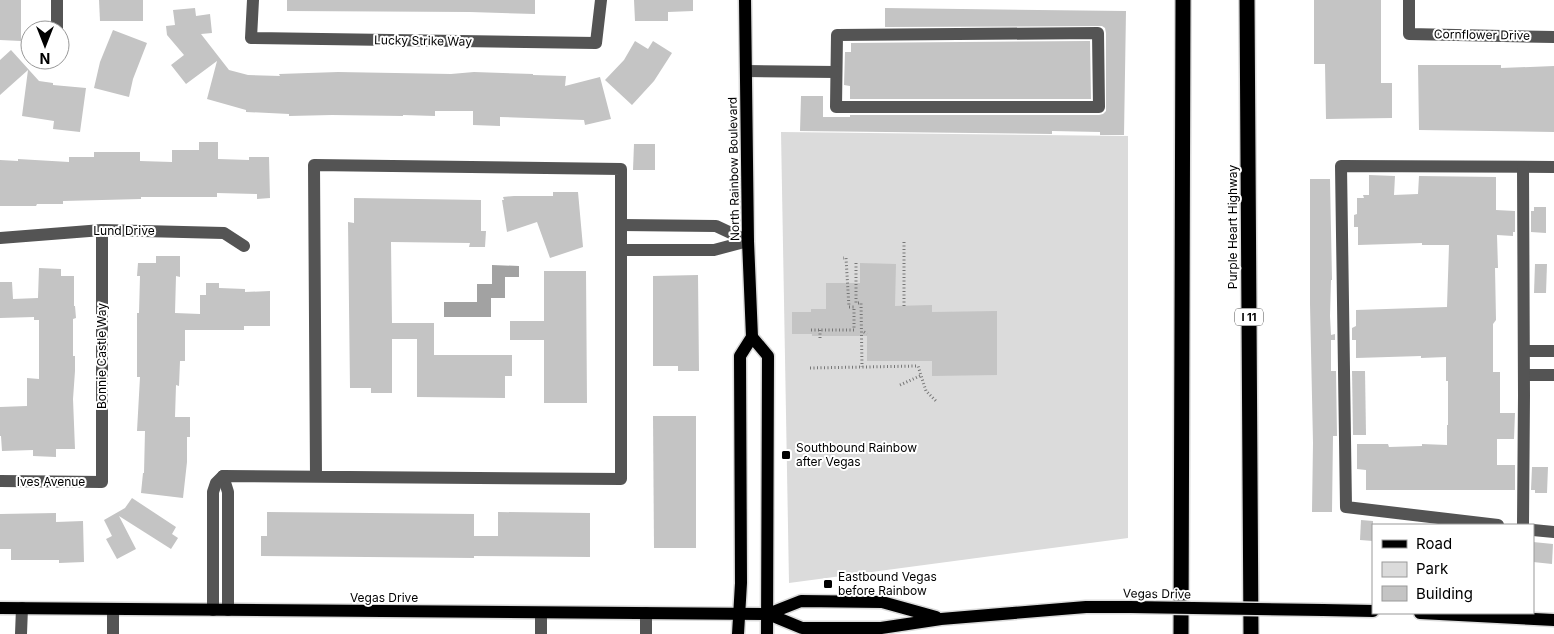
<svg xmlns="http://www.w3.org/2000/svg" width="1554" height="634" viewBox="0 0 1554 634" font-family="Inter,sans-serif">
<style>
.green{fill:#dbdbdb}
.water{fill:#a2a2a2}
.building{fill:#c4c4c4}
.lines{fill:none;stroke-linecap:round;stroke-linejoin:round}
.major-casing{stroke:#dbdbdb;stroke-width:15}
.highway-casing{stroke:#dbdbdb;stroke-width:18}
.path{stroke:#767676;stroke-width:3;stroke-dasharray:1 2.5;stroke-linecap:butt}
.minor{stroke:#545454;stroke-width:12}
.major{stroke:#000;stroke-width:12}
.highway{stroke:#000;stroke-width:15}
.major-bridge-casing{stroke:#dbdbdb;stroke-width:15;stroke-linecap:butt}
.major-bridge{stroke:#000;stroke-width:12}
.poi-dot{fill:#000;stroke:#fff;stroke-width:2}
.labels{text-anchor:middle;stroke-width:4;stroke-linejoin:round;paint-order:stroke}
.shield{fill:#fff;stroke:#4c4c4c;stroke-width:1}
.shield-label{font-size:11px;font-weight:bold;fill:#000}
.street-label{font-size:12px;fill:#000;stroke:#fff}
.poi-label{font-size:12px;fill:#000;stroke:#fff;text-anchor:start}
</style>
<rect width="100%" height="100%" fill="#fff"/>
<!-- green -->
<polygon class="green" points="781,132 1128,136 1128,538 789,583"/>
<!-- water -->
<polygon class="water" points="492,265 519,266 519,277 505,277 505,298 491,298 491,317 444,317 444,302 477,302 477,284 492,284"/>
<!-- building -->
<g class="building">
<polygon points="0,0 21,0 21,41 0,40"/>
<polygon points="99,0 143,0 143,21 100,21"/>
<polygon points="287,0 535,0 535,14 470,12 287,11"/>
<polygon points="634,0 693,0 693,11 668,12 668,21 635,21"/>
<polygon points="1314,0 1381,0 1381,83 1392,83 1392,118 1326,119 1325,64 1314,64"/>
<polygon points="195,8 196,16 210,14 212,33 201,34 229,70 248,75 280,76 279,74 338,72 451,74 474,72 533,74 533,75 566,76 565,86 600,77 611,119 585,125 584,120 500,117 500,126 473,125 473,111 435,111 435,116 403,115 403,116 332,115 289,116 289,114 246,112 246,110 207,99 217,61 186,84 171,65 184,55 167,35 166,26 175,25 173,10"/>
<polygon points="885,8 1126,11 1124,135 1100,135 1100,132 1052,131 1052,134 800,131 801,96 823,96 823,117 850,117 850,115 1099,115 1103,114 1106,111 1106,33 1105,28 1102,26 885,27"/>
<polygon points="113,30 147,43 133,79 129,97 94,88 100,62"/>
<polygon points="635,41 648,49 653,41 672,53 654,81 632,105 605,80 624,60"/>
<polygon points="1090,41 1091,99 850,99 850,86 844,85 845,52 851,52 851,43"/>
<polygon points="11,50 39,81 53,83 53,85 86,88 80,132 53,129 54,121 22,116 28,70 0,95 0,60"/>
<polygon points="1418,65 1501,65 1501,68 1554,66 1554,132 1419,130"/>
<polygon points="199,142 218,142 218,159 249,160 249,157 269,157 270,198 257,199 257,194 217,193 217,197 141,197 141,199 63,201 63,204 37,204 36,206 0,206 0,160 18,161 18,159 69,162 69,157 94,157 94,152 140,152 140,161 172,162 172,150 199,150"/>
<polygon points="634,144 655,144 655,170 633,170"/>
<polygon points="1369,175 1395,176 1394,195 1418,194 1419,176 1496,177 1496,210 1515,211 1515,232 1513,232 1513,236 1497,235 1498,268 1495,268 1496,320 1493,324 1493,372 1500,372 1500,413 1515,413 1514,439 1497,439 1497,465 1515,465 1515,490 1366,490 1366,470 1357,469 1357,444 1388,444 1389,447 1422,446 1422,444 1447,445 1447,425 1448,425 1448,381 1446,381 1446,357 1421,358 1421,356 1356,358 1356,340 1352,340 1352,328 1356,326 1356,310 1447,307 1449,245 1422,245 1422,243 1358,245 1358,227 1354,227 1354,215 1357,214 1357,198 1364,198 1363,195 1369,195"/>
<polygon points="1310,179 1330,179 1332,280 1331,280 1330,316 1331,335 1335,334 1335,340 1331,340 1331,371 1336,371 1337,436 1333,436 1332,512 1312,512 1313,443 1310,304"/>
<polygon points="553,192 578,192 583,247 550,258 537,222 507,232 502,200 504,200 503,197 514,196 553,196"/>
<polygon points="354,198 481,200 481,231 486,231 485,247 469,247 470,243 391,242 392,323 434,323 434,355 512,355 512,376 505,376 505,398 417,397 417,339 392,339 392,393 371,393 371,388 350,388 348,222 354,223"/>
<polygon points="1534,207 1546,207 1546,233 1531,232 1531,211 1534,211"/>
<polygon points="156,256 180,256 180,277 176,276 175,313 200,314 200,295 206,295 206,283 219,283 219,288 245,289 245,292 270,291 270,326 244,326 244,330 185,330 185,361 180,361 179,386 176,385 175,417 190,417 190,437 187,437 187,462 183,498 141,493 143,473 144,473 145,431 137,431 140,377 137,377 137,313 139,313 140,276 137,276 138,263 156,263"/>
<polygon points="860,263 896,264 895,306 932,305 932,312 997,311 997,375 932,376 932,361 867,361 867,336 812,336 812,334 792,334 792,312 811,312 811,309 826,309 826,283 860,283"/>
<polygon points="1535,264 1547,264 1546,293 1534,293"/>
<polygon points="39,268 61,269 61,276 74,276 74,306 75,306 76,318 73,319 73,356 75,356 75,371 73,399 75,449 56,449 56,457 33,456 33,450 2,451 1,436 0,436 0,407 27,406 27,378 39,379 39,320 34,320 34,317 0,318 0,282 12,282 13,299 38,298"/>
<polygon points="544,271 586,271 587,403 544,403 544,340 510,340 510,321 544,321"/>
<polygon points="698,275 699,371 678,371 678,366 653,366 653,276"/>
<polygon points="1352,371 1365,371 1366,435 1353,435"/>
<polygon points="653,416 696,416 696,548 654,548"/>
<polygon points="1532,467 1548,467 1547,493 1535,493 1535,490 1531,490"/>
<polygon points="132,498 176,527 172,534 178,538 171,549 119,516 136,549 117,559 106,539 112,536 104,520 125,508"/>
<polygon points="267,512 474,514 474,536 498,536 498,512 590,513 590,557 474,556 474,558 261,556 261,536 267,536"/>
<polygon points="56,513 56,522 83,521 84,562 59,563 59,560 11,560 11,549 0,549 0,514"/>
<polygon points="1361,520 1373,521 1373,541 1360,540"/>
<polygon points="1533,542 1553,544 1552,564 1533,562"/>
</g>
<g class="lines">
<defs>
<g id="major">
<polyline points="752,337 768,356 767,634"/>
<polyline points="0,608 768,614 802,628 881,628 941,619 1086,607 1130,607"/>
<polyline points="1323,610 1373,611"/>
<polyline points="1420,613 1554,620"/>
<polyline points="768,614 801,601 882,602 936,617"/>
<polyline points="738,634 741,583 740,356 752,337 748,241 745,0"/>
</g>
<g id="highway">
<polyline points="1247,0 1251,634"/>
<polyline points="1181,634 1183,0"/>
</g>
</defs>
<!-- major casing -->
<use href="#major" class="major-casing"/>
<!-- highway casing -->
<use href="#highway" class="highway-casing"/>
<!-- path -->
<g class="path">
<polyline points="904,242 904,306"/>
<polyline points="856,263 856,303 861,303 862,367"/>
<polyline points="811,330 854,330 854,307 849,307 846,258 843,258"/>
<polyline points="820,330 820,340"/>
<polyline points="864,332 867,334"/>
<polyline points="810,368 918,366 926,391 936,401"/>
<polyline points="900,385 922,375"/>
</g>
<!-- minor -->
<g class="minor">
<polyline points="253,0 251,38 596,43 601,0"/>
<polyline points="1409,0 1409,34 1554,37"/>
<polyline points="57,30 57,0"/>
<polygon points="1098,33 1099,107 836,107 837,35"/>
<polyline points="746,71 836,72"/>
<polyline points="621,225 716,226 748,241"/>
<polyline points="0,238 102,230 224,233 244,246"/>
<polyline points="621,250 714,250 748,241"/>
<polyline points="1524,351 1554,351"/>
<polyline points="1524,375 1554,375"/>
<polyline points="223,476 228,492 228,610"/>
<polyline points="0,481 102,482 102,230"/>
<polyline points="1498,525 1346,507 1341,166 1554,167"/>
<polyline points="1523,525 1524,395 1523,167"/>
<polyline points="1533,530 1554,532"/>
<polyline points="213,610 213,492 216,483 223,476 621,479 621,169 314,165 316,476"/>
<polyline points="646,613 646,634"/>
<polyline points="21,634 22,608"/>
<polyline points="113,634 113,609"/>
<polyline points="541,634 541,613"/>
</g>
<!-- major -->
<use href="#major" class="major"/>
<!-- highway -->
<use href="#highway" class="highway"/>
<defs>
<polyline id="major-bridge" points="1130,607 1323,610"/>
</defs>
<!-- major-bridge casing -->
<use href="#major-bridge" class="major-bridge-casing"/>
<!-- major-bridge -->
<use href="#major-bridge" class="major-bridge"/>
</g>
<!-- markers -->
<g class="poi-dot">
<rect x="781" y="450" width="10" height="10" rx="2.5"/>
<rect x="823" y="579" width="10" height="10" rx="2.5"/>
</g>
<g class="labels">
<!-- shield labels -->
<rect class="shield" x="1235" y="308.5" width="28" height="17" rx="4"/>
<g class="shield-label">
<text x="1249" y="321">I 11</text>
</g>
<!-- street labels -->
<g class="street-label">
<text transform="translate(1482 35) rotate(1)" y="4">Cornflower Drive</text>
<text transform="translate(423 41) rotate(1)" y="4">Lucky Strike Way</text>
<text transform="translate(734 169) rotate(-91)" y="4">North Rainbow Boulevard</text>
<text transform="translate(1233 227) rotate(-90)" y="4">Purple Heart Highway</text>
<text x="124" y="235">Lund Drive</text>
<text transform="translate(102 356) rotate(-90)" y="4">Bonnie Castle Way</text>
<text x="51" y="486">Ives Avenue</text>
<text transform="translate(1157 594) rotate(1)" y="4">Vegas Drive</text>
<text x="384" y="602">Vegas Drive</text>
</g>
<!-- poi labels -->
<g class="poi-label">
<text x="796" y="452">Southbound Rainbow<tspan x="796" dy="14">after Vegas</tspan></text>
<text x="838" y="581">Eastbound Vegas<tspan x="838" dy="14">before Rainbow</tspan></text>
</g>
</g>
<!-- legend -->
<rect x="1372" y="524" width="162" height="90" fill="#ffffff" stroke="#999999"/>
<rect x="1382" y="540" width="25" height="8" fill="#000000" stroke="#999999"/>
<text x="1416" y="549" font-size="15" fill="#000000">Road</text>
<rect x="1382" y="562" width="25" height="15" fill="#dbdbdb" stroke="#999999"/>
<text x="1416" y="574" font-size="15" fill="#000000">Park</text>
<rect x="1382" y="586" width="25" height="15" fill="#c4c4c4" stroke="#999999"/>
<text x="1416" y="599" font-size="15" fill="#000000">Building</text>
<!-- north arrow -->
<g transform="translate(45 45) rotate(180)"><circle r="24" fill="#ffffff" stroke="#999999"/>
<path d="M0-4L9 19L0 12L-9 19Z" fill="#000000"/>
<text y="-8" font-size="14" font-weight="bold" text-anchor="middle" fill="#000000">N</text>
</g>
</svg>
